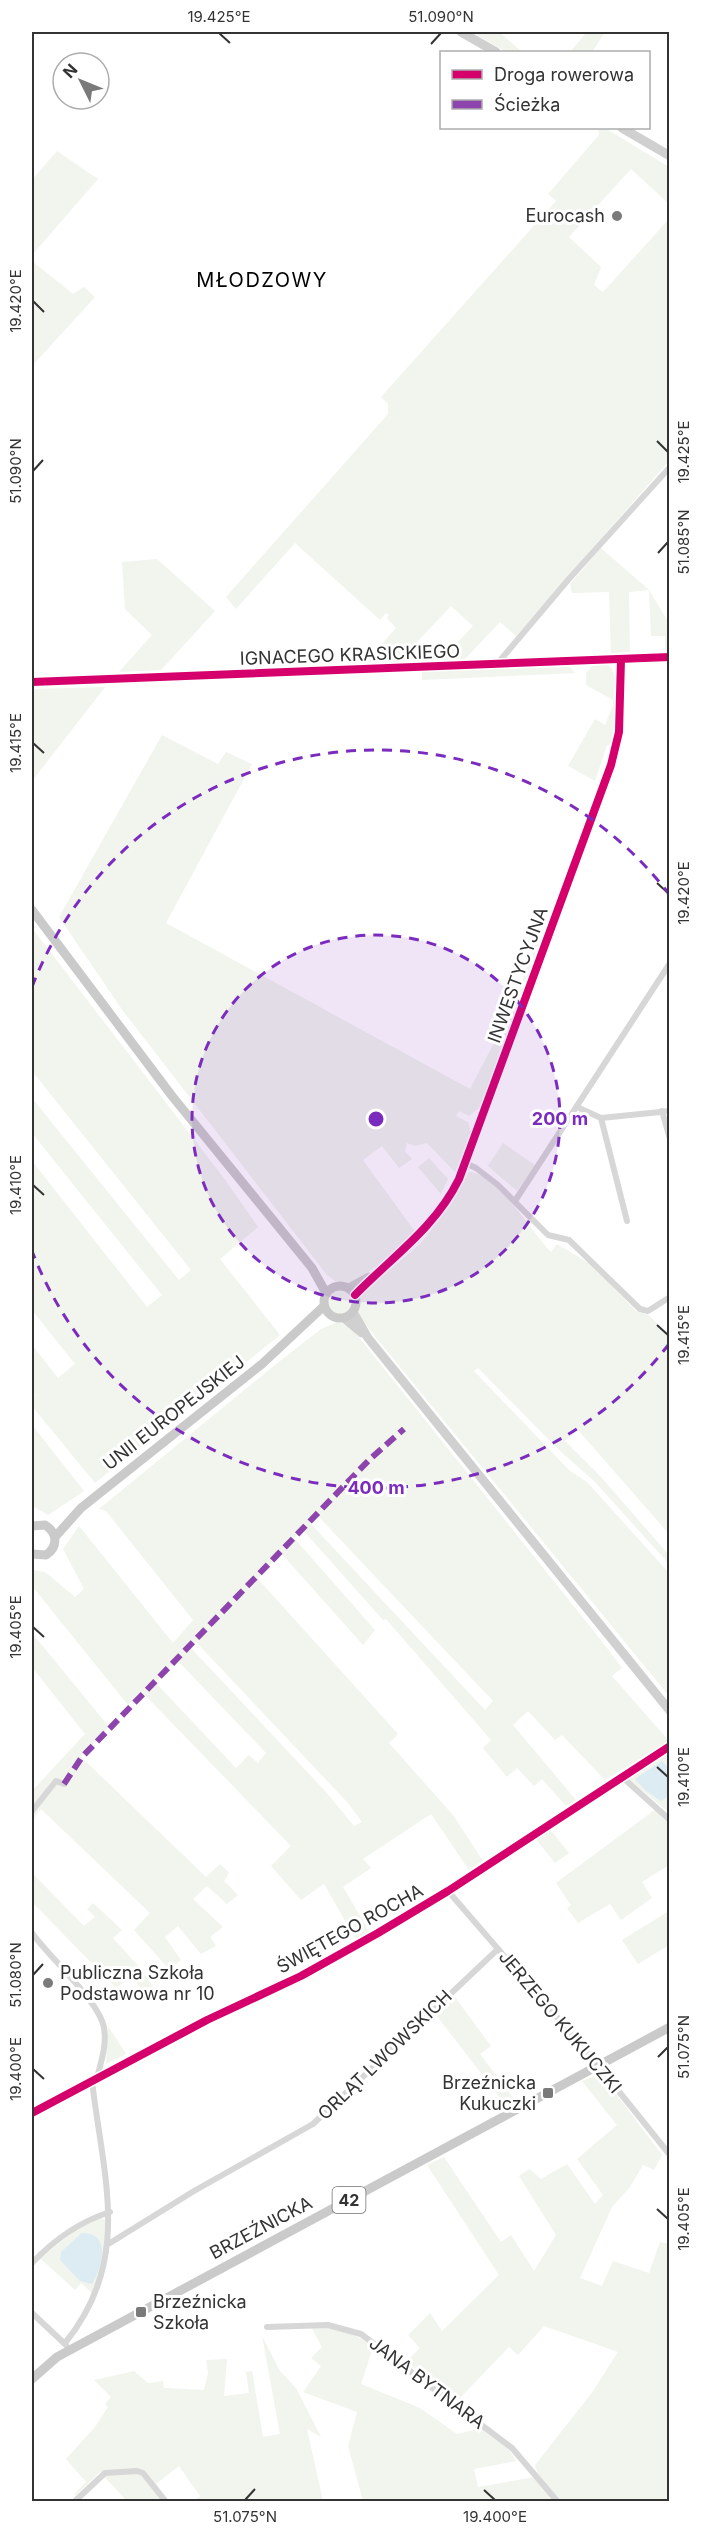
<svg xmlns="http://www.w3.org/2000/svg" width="701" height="2533" viewBox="0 0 701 2533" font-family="Inter,sans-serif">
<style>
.green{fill:#f1f5ed;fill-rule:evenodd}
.water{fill:#ddebf3}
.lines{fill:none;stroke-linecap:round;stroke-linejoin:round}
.street{stroke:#d7d7d7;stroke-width:6}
.secondary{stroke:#d0d0d0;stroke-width:9}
.primary{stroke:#cacaca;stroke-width:9}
.quiet{stroke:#8e44ad;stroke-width:6;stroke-dasharray:12 6;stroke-linecap:butt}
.cycleway-casing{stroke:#fff;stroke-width:11}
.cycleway{stroke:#d6006c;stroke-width:8}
.ticks{fill:none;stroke:#333;stroke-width:2}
.ring{fill:none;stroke:#7b2cbf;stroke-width:3;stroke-dasharray:10 8}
.poi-dot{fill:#7a7a7a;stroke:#fff;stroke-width:2}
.labels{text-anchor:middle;stroke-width:6;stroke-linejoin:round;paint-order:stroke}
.shield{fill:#fff;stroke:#707070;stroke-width:1.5}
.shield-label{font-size:16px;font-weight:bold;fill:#333}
.poi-label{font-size:18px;fill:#333;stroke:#fff;text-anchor:end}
.street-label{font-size:18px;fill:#333;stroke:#fff}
.neighbourhood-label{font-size:20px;letter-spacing:1.5px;fill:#000;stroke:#fff}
.centre{fill:#7b2cbf;stroke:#fff;stroke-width:3}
.ring-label{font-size:18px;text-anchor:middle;font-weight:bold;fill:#7b2cbf;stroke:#fff;stroke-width:6;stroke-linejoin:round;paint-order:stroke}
.neatline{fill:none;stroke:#333;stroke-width:2}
.ticks-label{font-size:15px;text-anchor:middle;fill:#333}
</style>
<rect width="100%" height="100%" fill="#fff"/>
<!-- green -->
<g class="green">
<polygon points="472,32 499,32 522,52 506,52"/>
<polygon points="587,32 605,32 592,52 570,52"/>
<polygon points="598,128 605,128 669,167 669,204 631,169 569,237 601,267 594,285 603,292 669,219 669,461 516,636 500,622 465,659 441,660 473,626 451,606 397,663 366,662 396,628 387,618 389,615 386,613 380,620 295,543 236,609 226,597 388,414 388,404 381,397 556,201 548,194 599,135"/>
<polygon points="57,151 98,179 32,255 32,180"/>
<polygon points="32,261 73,294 84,287 95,297 32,366"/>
<polygon points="601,548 649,590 669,623 669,651 665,651 665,636 651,636 649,590 629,592 630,652 611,653 609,592 572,593 570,584"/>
<polygon points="157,559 215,611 161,670 119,672 152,635 125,609 122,562"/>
<path d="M608,665C623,675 614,728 611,745H607L595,781L568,766L595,719L605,725L613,705V700L586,685V673L592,666Z"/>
<polygon points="570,667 575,673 422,680 422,671"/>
<polygon points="105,687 32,781 32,689"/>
<polygon points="162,735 218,764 226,752 252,764 166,923 470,1089 510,1012 537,940 539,946 480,1107 469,1116 459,1111 456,1116 468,1122 471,1132 455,1172 427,1143 415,1146 407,1143 405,1151 412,1159 399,1168 382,1146 363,1160 416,1233 390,1257 351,1284 335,1281 327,1275 123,1011 59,917"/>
<polygon points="32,928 226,1181 258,1227 220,1259 280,1335 95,1483 32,1406 32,1399 35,1395 32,1390 32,1345 58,1378 75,1364 32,1310 32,1161 147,1307 162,1295 32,1133 32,1098 179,1280 191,1270 32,1071"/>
<polygon points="503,1143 535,1165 517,1191 488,1166"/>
<polygon points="429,1158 448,1179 441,1194 418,1167"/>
<path d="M469,1172C497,1173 532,1233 551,1252L557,1244L592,1265L636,1311L649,1315L669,1336V1534L578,1430L565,1441L601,1477L669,1555V1564L595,1482L560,1451L478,1368L474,1371L569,1470L588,1483L669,1573V1696L356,1313L360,1295L420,1244L449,1207Z"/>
<circle cx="339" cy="1302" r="12"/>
<path d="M337,1322L350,1326L604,1644L622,1668L612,1676L669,1741L605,1780L562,1735L555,1740L528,1711L513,1725L576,1800L566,1806L542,1779L534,1786L517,1768L507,1777L483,1748L491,1740L386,1619L383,1620L302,1529L294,1538L375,1630L363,1645L281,1553L258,1579L398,1734L389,1743L453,1815L483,1861L469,1870L431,1814L363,1859L371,1868L343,1887L370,1933L355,1938L324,1884L301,1900L271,1866L291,1846L142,1692L128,1705L32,1586V1570L45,1572L75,1597L84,1589L63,1549L79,1526L173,1643L193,1620L106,1511L99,1509L275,1365L321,1329ZM317,1515L493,1701L485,1710L310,1523ZM196,1642L348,1803L362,1822L354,1826L326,1792L190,1647ZM177,1660L266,1753L258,1763L249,1755L236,1768L155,1682Z"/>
<polygon points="32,1425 84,1491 48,1515 32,1506"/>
<polygon points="32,1633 109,1727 81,1757 206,1877 220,1864 229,1873 224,1881 238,1895 227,1904 207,1886 193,1899 223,1927 210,1937 216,1946 201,1954 178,1926 165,1937 181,1960 169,1969 134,1930 150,1913 41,1809 32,1820 32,1791 85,1734 32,1667"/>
<polygon points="669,1750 669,1808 666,1810 626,1777"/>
<polygon points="656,1809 669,1823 669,1865 642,1882 652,1898 621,1920 610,1904 578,1923 567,1908 571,1905 556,1883"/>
<polygon points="549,1828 569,1853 555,1863 535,1838"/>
<polygon points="32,1873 84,1926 95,1917 87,1909 93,1903 122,1930 113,1938 141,1969 157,1993 147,1998 132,1976 116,1988 32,1902"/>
<polygon points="669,1911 669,1945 638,1964 622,1940"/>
<polygon points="455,1997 491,2046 480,2054 517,2103 508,2108 436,2015"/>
<polygon points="108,2026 126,2054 106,2064"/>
<polygon points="597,2075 607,2082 662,2155 654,2170 643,2165 630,2187 612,2207 580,2278 602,2286 613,2261 649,2273 660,2242 669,2244 669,2501 561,2501 538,2474 535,2465 591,2394 618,2352 544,2326 518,2355 509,2347 456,2402 407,2361 420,2348 408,2335 430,2313 442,2331 499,2275 427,2165 444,2157 501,2242 511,2235 534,2271 556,2235 519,2176 529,2169 541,2179 567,2164 595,2204 603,2195 577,2159 617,2125 582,2081"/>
<path d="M101,2218L106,2221C110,2245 101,2271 92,2293L81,2283L75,2290L40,2258L80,2227Z"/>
<path d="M311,2327C335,2328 353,2331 373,2347L361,2384L420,2408L457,2434L482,2428L506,2445L516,2461L474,2469L478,2487L535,2477L555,2501H363L348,2446L357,2412L303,2392L321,2366L311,2358L322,2347Z"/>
<polygon points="262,2336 280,2371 296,2388 321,2437 307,2429 323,2501 194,2501 200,2496 179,2466 156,2484 170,2501 127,2501 100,2472 76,2495 74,2494 86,2482 66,2459 95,2427 108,2407 105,2404 111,2397 94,2380 134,2371 148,2383 163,2381 164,2388 204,2390 208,2373 206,2360 227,2359 224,2396 249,2393 246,2372 252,2371 263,2437 280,2434"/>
</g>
<!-- water -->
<g class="water">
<polygon points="662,1761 669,1769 670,1795 661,1801 646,1791 635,1779"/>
<path d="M82,2233C112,2233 102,2267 92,2284L80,2281L60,2260L61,2252Z"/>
</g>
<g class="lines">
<!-- street -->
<g class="street">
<polyline points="497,664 568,580 670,467"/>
<polyline points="577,1107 601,1118 670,1111"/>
<polyline points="662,1111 670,1139"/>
<polyline points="601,1118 627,1221"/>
<polyline points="465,1163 476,1168 498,1185 548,1235 569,1240 640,1309 648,1311 670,1297"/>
<polyline points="515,1201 670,963"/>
<polyline points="621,1776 670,1820"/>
<polyline points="32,1811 56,1781 64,1784"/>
<polyline points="448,1891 588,2053 670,2155"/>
<path d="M32,1933C49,1957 100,2002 104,2028C107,2045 101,2062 97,2078"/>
<polyline points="32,2113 207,2020 301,1976 378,1933 448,1891 670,1746"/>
<polyline points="110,2243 194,2191 313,2124 498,1949"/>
<path d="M32,2263C54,2240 78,2222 110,2212"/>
<polyline points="32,2313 66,2345"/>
<polyline points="267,2327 328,2325 361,2334 512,2448 558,2502"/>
<path d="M65,2343C133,2260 103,2177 92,2081"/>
<polyline points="32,2501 32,2502"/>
<polyline points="74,2502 105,2473 137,2471 143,2473 166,2502"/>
</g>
<!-- secondary -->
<g class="secondary">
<polyline points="461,32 496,52"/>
<polyline points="622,128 670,156"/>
<polyline points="32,682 670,657"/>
<polyline points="349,1288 369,1277"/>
<path d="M355,1295C392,1257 435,1228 459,1179L611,765L619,732L621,659"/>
<polyline points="353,1312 368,1338 670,1711"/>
<polyline points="344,1318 362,1333"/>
</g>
<!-- primary -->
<g class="primary">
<polyline points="32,910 172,1096 312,1268 326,1293"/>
<circle cx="340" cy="1302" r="16"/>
<path d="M32,1526L45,1525C58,1533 58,1547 46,1555L32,1554"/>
<polyline points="55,1537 81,1508 262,1364 324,1306"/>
<polyline points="32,2379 57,2357 670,2027"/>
</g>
<!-- quiet -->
<polyline class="quiet" points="64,1784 82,1757 370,1459 404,1429"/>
<defs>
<g id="cycleway">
<polyline points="32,682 670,657"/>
<path d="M355,1295C392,1257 435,1228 459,1179L611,765L619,732L621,659"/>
<polyline points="32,2113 207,2020 301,1976 378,1933 448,1891 670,1746"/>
</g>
</defs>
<!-- cycleway casing -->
<use href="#cycleway" class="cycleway-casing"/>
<!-- cycleway -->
<use href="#cycleway" class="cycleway"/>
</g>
<!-- ticks -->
<path class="ticks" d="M219,33L230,43M431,44L441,33M33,301L44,312M657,441L668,452M33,471L43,460M658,553L668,542M33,743L44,753M657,883L668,893M33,1185L44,1195M657,1325L668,1335M33,1627L44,1637M657,1767L668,1777M33,1975L43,1964M658,2057L668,2047M33,2069L44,2079M657,2209L668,2219M484,2490L495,2500M245,2500L255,2489"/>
<!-- distance rings -->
<circle cx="376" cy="1119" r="184" fill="#7b2cbf" fill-opacity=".12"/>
<g class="ring">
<circle cx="376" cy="1119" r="184"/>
<path d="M669 1344A369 369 0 0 1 32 1251M32 987A369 369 0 0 1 669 894"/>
</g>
<!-- markers -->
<g class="poi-dot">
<circle cx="617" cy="216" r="6"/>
<circle cx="48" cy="1983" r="6"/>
<rect x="542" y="2087" width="12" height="12" rx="3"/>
<rect x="135" y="2306" width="12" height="12" rx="3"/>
</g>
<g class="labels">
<!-- shield labels -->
<rect class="shield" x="332.5" y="2187" width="33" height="26" rx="4.5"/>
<g class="shield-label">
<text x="349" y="2206">42</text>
</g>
<!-- poi labels -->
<g class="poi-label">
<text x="605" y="222">Eurocash</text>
<text x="60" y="1979" text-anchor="start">Publiczna Szkoła<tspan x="60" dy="21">Podstawowa nr 10</tspan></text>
<text x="536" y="2089">Brzeźnicka<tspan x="536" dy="21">Kukuczki</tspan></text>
<text x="153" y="2308" text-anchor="start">Brzeźnicka<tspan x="153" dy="21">Szkoła</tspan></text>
</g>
<!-- street labels -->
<g class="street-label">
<text transform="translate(350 655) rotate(-2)" y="6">IGNACEGO KRASICKIEGO</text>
<text transform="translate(518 975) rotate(-70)" y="6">INWESTYCYJNA</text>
<text transform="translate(174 1413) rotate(-38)" y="6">UNII EUROPEJSKIEJ</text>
<text transform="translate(350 1929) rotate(-29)" y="6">ŚWIĘTEGO ROCHA</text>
<text transform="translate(560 2022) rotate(50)" y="6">JERZEGO KUKUCZKI</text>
<text transform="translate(385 2055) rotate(-44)" y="6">ORLĄT LWOWSKICH</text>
<text transform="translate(261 2228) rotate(-28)" y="6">BRZEŹNICKA</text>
<text transform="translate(427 2383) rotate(37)" y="6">JANA BYTNARA</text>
</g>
<!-- neighbourhood labels -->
<g class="neighbourhood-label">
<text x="262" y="287">MŁODZOWY</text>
</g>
</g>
<circle cx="376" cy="1119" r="9" class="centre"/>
<g class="ring-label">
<text x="560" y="1125">200 m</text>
<text x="376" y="1494">400 m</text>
</g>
<!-- border -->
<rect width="701" height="2533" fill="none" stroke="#ffffff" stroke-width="66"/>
<!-- legend -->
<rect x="440" y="51" width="210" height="78" fill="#ffffff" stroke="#adadad" stroke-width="1.5"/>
<rect x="452" y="70" width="30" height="9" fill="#d6006c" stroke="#adadad" stroke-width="1.5"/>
<text x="494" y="81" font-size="18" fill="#333333">Droga rowerowa</text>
<rect x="452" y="100" width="30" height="9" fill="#8e44ad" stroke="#adadad" stroke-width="1.5"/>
<text x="494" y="111" font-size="18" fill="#333333">Ścieżka</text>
<!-- north arrow -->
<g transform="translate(81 81) rotate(313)"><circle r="28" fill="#ffffff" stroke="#adadad" stroke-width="1.5"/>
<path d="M0-4.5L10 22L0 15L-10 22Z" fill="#7a7a7a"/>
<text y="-9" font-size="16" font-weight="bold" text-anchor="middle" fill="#333333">N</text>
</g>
<rect x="33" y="33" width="635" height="2467" class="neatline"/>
<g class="ticks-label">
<text x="219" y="22">19.425°E</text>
<text x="441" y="22">51.090°N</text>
<text transform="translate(16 301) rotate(-90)" y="5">19.420°E</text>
<text transform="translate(684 452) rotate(-90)" y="5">19.425°E</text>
<text transform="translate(16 471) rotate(-90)" y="5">51.090°N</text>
<text transform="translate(684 542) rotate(-90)" y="5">51.085°N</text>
<text transform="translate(16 743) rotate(-90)" y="5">19.415°E</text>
<text transform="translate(684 893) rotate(-90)" y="5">19.420°E</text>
<text transform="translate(16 1185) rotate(-90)" y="5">19.410°E</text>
<text transform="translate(684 1335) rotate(-90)" y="5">19.415°E</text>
<text transform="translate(16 1627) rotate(-90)" y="5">19.405°E</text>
<text transform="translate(684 1777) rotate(-90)" y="5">19.410°E</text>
<text transform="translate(16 1975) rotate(-90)" y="5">51.080°N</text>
<text transform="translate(684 2047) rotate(-90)" y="5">51.075°N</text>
<text transform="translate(16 2069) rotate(-90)" y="5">19.400°E</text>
<text transform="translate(684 2219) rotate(-90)" y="5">19.405°E</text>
<text x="245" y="2522">51.075°N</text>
<text x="495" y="2522">19.400°E</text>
</g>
</svg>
